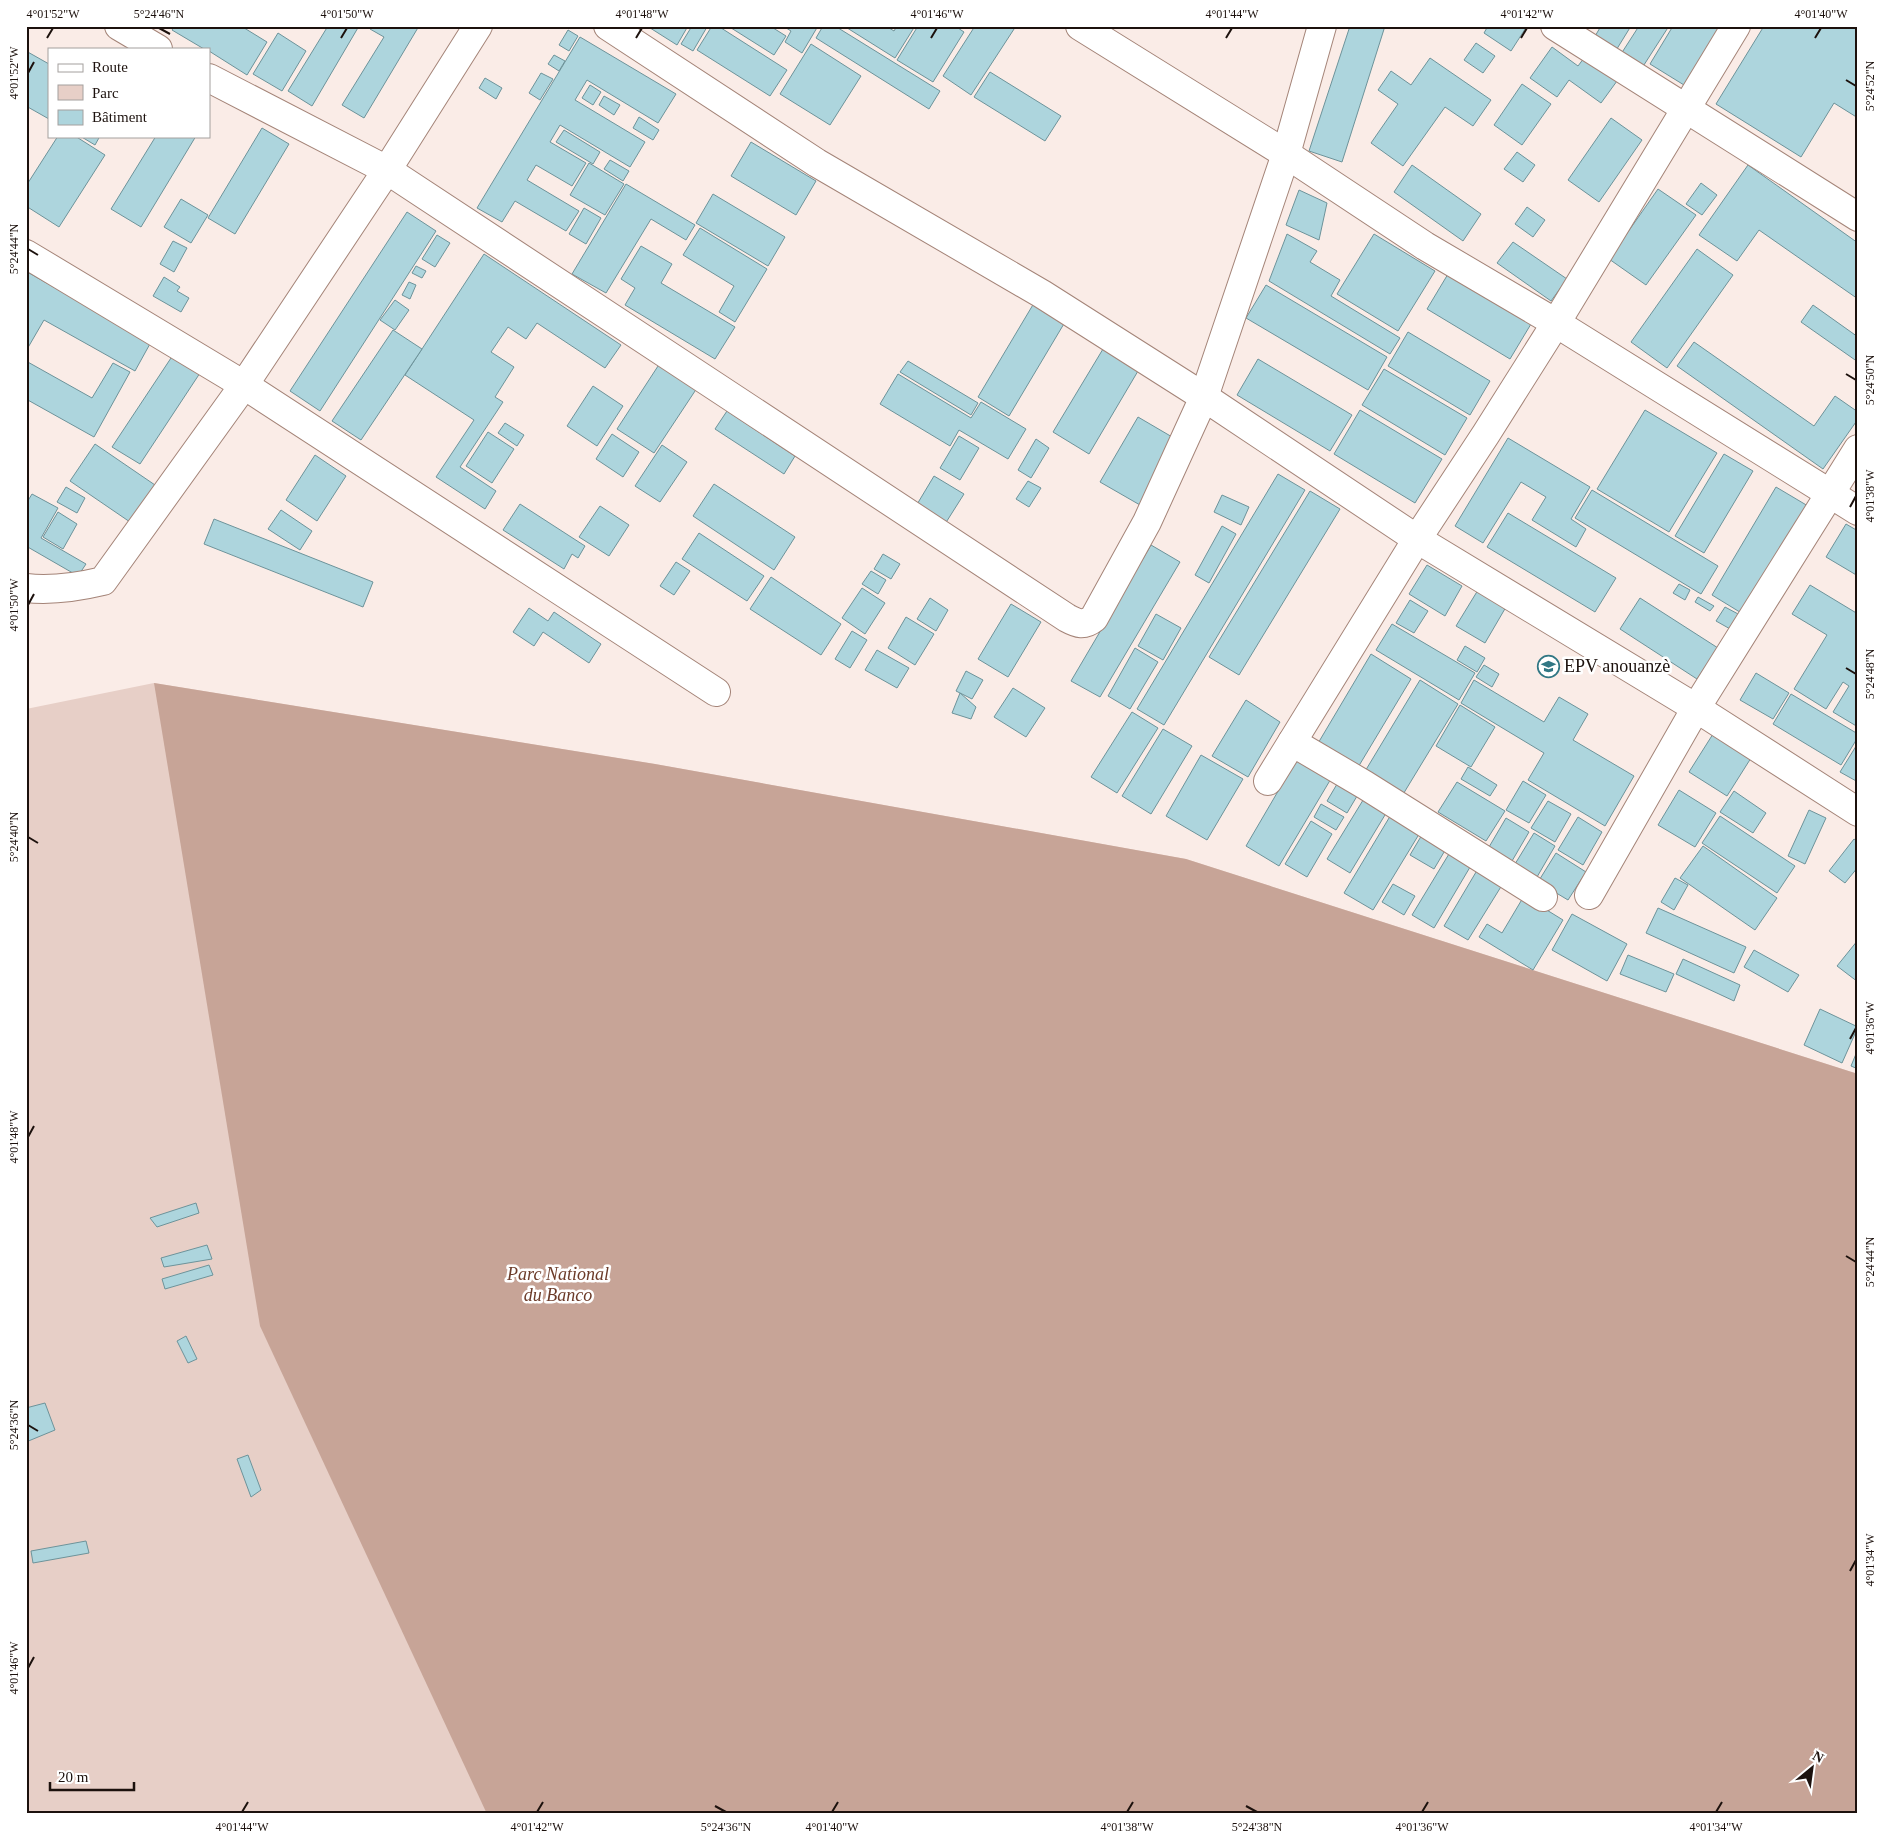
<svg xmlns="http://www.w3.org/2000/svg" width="1884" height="1840" viewBox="0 0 1884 1840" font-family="'Times New Roman',serif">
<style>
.green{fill:#e7cfc7}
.forest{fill:#c7a497}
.building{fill:#add5dd;stroke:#6d939a}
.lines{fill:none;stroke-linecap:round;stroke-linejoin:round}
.street-casing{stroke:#a48478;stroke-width:30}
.street{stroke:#fff;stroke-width:28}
.ticks{fill:none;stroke:#1c110d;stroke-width:2}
.labels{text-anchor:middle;stroke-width:5;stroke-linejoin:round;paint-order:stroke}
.poi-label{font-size:18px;fill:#1c110d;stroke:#fff;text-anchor:start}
.park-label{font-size:18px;font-style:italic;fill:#6c3b29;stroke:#fff}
.neatline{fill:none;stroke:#1c110d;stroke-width:2}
.ticks-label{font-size:12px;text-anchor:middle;fill:#1c110d}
</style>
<rect width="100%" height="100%" fill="#faece7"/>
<!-- green -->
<polygon class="green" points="154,683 655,764 1186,859 1858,1074 1858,1814 26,1814 26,709"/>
<!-- forest -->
<polygon class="forest" points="154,683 655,764 1186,859 1858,1074 1858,1814 487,1814 260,1326"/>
<!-- building -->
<g class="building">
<polygon points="175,26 241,26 267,42 247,75 209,51 209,49 204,49 172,30"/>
<polygon points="328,26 359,26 312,106 288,91"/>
<polygon points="371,26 419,26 364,118 342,105 384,37 370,29"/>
<polygon points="647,26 688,26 677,45"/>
<polygon points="692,26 707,27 693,51 681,44"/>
<polygon points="712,26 718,26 787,70 770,96 697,50"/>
<polygon points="728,26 770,26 786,36 774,55"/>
<polygon points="783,26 818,26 802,53 785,42 791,31"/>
<polygon points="823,26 835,26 940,91 929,109 816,38"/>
<polygon points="844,26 886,26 894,31 897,26 915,26 895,58"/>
<polygon points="918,26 955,26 964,32 933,82 897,60"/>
<polygon points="975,26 1016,26 971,95 943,76"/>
<polygon points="1350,26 1385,26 1342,162 1309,151"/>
<polygon points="1488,26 1527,26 1511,51 1484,33"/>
<polygon points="1601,26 1631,26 1615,52 1594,38"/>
<polygon points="1639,26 1669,26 1642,68 1621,54"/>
<polygon points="1673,26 1720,26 1684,85 1650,64"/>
<polygon points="1764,26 1858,26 1858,118 1834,103 1801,157 1716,104"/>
<polygon points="568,30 578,36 569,51 559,45"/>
<polygon points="278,33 306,51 282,91 253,74"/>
<polygon points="580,37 676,94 658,123 587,80 575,100 645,142 630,167 560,125 550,142 586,163 572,186 536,165 527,180 579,211 566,231 515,201 502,222 477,208"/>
<polygon points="1476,43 1495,56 1483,73 1464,60"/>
<polygon points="811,44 861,76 830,125 780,94"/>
<polygon points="1552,47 1578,66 1584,58 1617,81 1601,103 1569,80 1557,97 1530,78"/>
<polygon points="26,51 49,64 49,119 26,106"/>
<polygon points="554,55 565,61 559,71 548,64"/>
<polygon points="1430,58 1491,100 1473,126 1445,107 1403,166 1371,143 1398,104 1378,90 1391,71 1411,85"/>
<polygon points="990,72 1061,116 1045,141 974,97"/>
<polygon points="541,73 553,79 540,100 529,93"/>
<polygon points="485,78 502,88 496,99 479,88"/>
<polygon points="1522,84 1551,104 1522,145 1494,125"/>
<polygon points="590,85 601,92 593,105 582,98"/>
<polygon points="604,96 620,105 614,115 599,105"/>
<polygon points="639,117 659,130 653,140 633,128"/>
<polygon points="1611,118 1642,140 1599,202 1568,180"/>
<polygon points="262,128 289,144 235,234 208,218"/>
<polygon points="564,130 600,152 593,164 556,142"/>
<polygon points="58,136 75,136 105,155 59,227 26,206 26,186"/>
<polygon points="80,136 100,136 95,145"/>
<polygon points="156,136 196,136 141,227 111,209"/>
<polygon points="751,142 816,181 796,215 731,176"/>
<polygon points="1517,152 1535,165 1523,182 1504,169"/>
<polygon points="610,160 629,171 623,181 604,169"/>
<polygon points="589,163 624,184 605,215 570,195"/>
<polygon points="1412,165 1481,214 1463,241 1394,192"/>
<polygon points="1748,165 1858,243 1858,299 1759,230 1737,261 1699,235"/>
<polygon points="1701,183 1717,195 1702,215 1686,204"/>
<polygon points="626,184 695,225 686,240 651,219 606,293 572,274"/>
<polygon points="1658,189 1696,215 1646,285 1609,259"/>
<polygon points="1299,190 1327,203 1319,240 1286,225"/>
<polygon points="713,194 785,237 768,266 696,223"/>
<polygon points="181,199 208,215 191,243 164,227"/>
<polygon points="1527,207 1545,220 1533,237 1515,224"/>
<polygon points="584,208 601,218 586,244 569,234"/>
<polygon points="407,212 436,231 320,411 290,391"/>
<polygon points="700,228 767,269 735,322 719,312 734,286 683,255"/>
<polygon points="1287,234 1317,251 1310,262 1340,280 1331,296 1400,338 1390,354 1269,281"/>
<polygon points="1374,234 1435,271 1398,331 1337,294"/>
<polygon points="437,235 450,243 435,267 422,259"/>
<polygon points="173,241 187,248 174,272 160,264"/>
<polygon points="1513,242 1567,279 1551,301 1497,263"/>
<polygon points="641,246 672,264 661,283 735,327 715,359 625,305 635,288 621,279"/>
<polygon points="1697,249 1733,275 1667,368 1631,342"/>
<polygon points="484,254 621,345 605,368 537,323 526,339 508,327 491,352 514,367 495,397 503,402 460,467 496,491 485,509 436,477 474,420 405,375"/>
<polygon points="416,266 426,271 422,278 412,273"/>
<polygon points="29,273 151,342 135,371 44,320 26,351 26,278"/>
<polygon points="1448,274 1531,324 1510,359 1427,309"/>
<polygon points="164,277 180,287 177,291 189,298 181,312 153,296"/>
<polygon points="409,282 416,285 410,299 402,295"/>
<polygon points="1266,285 1387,357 1368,390 1246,318"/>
<polygon points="1037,298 1068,317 1009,416 978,397"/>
<polygon points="395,300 409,310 395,330 380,320"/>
<polygon points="1813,305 1858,337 1858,362 1801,322"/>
<polygon points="393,330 422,349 361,440 332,421"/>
<polygon points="1408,332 1490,381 1470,415 1388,366"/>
<polygon points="1694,342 1814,426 1835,396 1858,412 1858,419 1823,469 1677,366"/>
<polygon points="1103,349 1138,371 1089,454 1053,432"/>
<polygon points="173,355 200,373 140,464 112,447"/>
<polygon points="1258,359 1352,415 1330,451 1237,395"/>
<polygon points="26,361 92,398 113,363 130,372 94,437 26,399"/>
<polygon points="908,361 978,403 971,415 900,372"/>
<polygon points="660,363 697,388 654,453 617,429"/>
<polygon points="1384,369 1467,418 1445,455 1362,405"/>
<polygon points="898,374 971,418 981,402 1026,429 1008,459 959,430 950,446 880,404"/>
<polygon points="593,386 623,406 597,446 567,426"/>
<polygon points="1360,410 1442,459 1415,503 1334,454"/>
<polygon points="1645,410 1717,453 1669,532 1597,489"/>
<polygon points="727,411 795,456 784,474 715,429"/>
<polygon points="1138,417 1179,441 1140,505 1100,482"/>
<polygon points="505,423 524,435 517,446 498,433"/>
<polygon points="488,432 514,449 492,483 466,466"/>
<polygon points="612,434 639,452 623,477 596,459"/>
<polygon points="959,436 979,448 960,480 940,468"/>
<polygon points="1508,438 1590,487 1571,519 1586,529 1576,547 1532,520 1546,497 1521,482 1483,543 1455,526"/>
<polygon points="1036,439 1049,448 1031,478 1018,470"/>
<polygon points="95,444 155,485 130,522 70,481"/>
<polygon points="662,445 687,462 660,502 635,486"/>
<polygon points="1724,454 1753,471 1704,553 1675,536"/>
<polygon points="315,455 346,476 317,521 286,500"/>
<polygon points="1278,474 1305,490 1164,725 1137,709"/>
<polygon points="934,476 964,494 945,524 916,506"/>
<polygon points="1028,481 1041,488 1029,507 1016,499"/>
<polygon points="714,484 795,537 774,570 693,516"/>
<polygon points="66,487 85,498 77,513 57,502"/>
<polygon points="1776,487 1808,506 1743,614 1712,595"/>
<polygon points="1592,490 1718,566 1701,594 1575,518"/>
<polygon points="1310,491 1340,509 1239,675 1209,657"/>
<polygon points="32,494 58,508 41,538 86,564 78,576 26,546 26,504"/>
<polygon points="1222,495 1249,507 1241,525 1214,512"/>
<polygon points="520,504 585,546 578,558 572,554 564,569 503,530"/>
<polygon points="600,506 629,525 609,556 579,537"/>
<polygon points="281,510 312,531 300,550 268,529"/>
<polygon points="58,512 77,524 63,549 43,537"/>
<polygon points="1508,513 1616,578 1595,612 1487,547"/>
<polygon points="214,519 373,582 363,607 204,544"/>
<polygon points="1846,524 1858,531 1858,576 1826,557"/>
<polygon points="1222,526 1236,534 1209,583 1195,575"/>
<polygon points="699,533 764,576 747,601 682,559"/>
<polygon points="1151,545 1180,562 1100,697 1071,681"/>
<polygon points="883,554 900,564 891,579 874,569"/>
<polygon points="676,562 690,571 674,595 660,586"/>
<polygon points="1427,565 1462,586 1445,616 1409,594"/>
<polygon points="871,571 886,580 878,594 862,584"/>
<polygon points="771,577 841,624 821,655 750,609"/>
<polygon points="1679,584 1690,590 1685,600 1673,593"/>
<polygon points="1810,585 1858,614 1858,727 1833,712 1849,686 1843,682 1826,709 1794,689 1827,635 1792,614"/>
<polygon points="862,588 885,603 865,634 842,618"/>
<polygon points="1478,590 1506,607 1485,643 1456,626"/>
<polygon points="1698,597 1714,606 1710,611 1695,602"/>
<polygon points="930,598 948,610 936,631 917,619"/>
<polygon points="1640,598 1718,648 1697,679 1620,629"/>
<polygon points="1410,600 1428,611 1414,633 1396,623"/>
<polygon points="1011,604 1041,622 1008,677 978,659"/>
<polygon points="1725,607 1740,615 1732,630 1716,621"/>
<polygon points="529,608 548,621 554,612 601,644 589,663 543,632 534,646 513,632"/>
<polygon points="1156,614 1181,628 1163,660 1138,646"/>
<polygon points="906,617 934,634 915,665 888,648"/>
<polygon points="1392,624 1475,673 1459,700 1376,650"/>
<polygon points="852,631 867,640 850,668 835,659"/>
<polygon points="1465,646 1485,658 1477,672 1457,660"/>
<polygon points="1135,648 1158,662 1130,709 1108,696"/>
<polygon points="877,650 909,668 897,688 865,670"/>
<polygon points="1371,654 1411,679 1354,774 1314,750"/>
<polygon points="1484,665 1499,674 1492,687 1476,677"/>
<polygon points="966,671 983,680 972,699 956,691"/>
<polygon points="1756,673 1789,693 1773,719 1740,700"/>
<polygon points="1420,680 1458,704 1402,796 1364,773"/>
<polygon points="1474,680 1544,722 1559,697 1588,714 1573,740 1634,776 1605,826 1528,780 1544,753 1461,703"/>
<polygon points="1013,688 1045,708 1026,737 994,717"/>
<polygon points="960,693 976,707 971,719 952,713"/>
<polygon points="1791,694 1858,734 1858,737 1841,765 1773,724"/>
<polygon points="1246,700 1280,722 1248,777 1212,756"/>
<polygon points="1460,705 1495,727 1471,767 1436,746"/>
<polygon points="1132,712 1158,728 1117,793 1091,777"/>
<polygon points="1163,729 1192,746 1151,814 1122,796"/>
<polygon points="1713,734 1751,758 1727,796 1689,772"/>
<polygon points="1858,743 1858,782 1840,772"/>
<polygon points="1301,752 1335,772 1279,866 1246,846"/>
<polygon points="1201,755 1243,779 1207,840 1166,816"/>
<polygon points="1468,767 1497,785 1490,796 1461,779"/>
<polygon points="1343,774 1363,786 1347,813 1327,801"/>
<polygon points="1523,781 1546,795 1529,823 1506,810"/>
<polygon points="1457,782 1505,811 1486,841 1438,812"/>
<polygon points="1679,790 1716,813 1695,847 1658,825"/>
<polygon points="1734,791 1766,813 1753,833 1720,812"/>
<polygon points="1368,792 1391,805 1350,873 1327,859"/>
<polygon points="1548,801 1571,814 1555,842 1531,828"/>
<polygon points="1321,804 1344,817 1336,830 1314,817"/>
<polygon points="1395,808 1424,826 1373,910 1344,893"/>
<polygon points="1809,810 1826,818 1805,864 1788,856"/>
<polygon points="1720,816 1795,866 1777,893 1702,843"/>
<polygon points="1578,817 1602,832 1583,865 1558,850"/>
<polygon points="1506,818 1529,832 1512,861 1489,847"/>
<polygon points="1311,821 1332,834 1307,877 1285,864"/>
<polygon points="1426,828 1450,842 1434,869 1410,855"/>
<polygon points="1534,833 1555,846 1537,877 1515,864"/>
<polygon points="1854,839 1858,842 1858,867 1845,883 1829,871"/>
<polygon points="1455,844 1476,857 1434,928 1412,915"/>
<polygon points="1703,846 1777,898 1755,930 1680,878"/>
<polygon points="1556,853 1586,872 1568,900 1538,882"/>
<polygon points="1482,862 1507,877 1468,940 1444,926"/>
<polygon points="1675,878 1688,885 1674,910 1661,902"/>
<polygon points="1393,884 1415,896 1404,915 1382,902"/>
<polygon points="1524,896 1563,920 1533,970 1479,937 1487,924 1502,933"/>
<polygon points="1658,908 1746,947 1734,973 1646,933"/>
<polygon points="1572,914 1627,944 1607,981 1552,950"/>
<polygon points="1858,940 1858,982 1837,966"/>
<polygon points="1754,950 1799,975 1788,992 1744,967"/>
<polygon points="1628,955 1674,974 1666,992 1620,974"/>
<polygon points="1683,959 1740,985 1734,1001 1676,974"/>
<polygon points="1820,1009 1858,1027 1842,1063 1804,1045"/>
<polygon points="1858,1049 1858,1069 1851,1066"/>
<polygon points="196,1203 199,1213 157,1227 150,1218"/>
<polygon points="207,1245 212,1259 164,1267 161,1258"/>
<polygon points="209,1265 213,1275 165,1289 162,1279"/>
<polygon points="186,1336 197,1359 188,1363 177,1341"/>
<polygon points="45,1403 55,1430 26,1442 26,1408"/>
<polygon points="248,1455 261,1490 251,1497 237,1459"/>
<polygon points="86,1541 89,1553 33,1563 31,1551"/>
</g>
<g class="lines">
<defs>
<g id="street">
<polyline points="119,26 158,49"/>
<polyline points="608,26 817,163 1042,294 1204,397 1417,539 1696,708 1858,812"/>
<polyline points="1080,26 1286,154 1425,246 1556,323 1858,511"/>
<polyline points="1555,26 1858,217"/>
<path d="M209,78L387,170L1067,618C1078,624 1084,626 1094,618L1147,522L1204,397L1286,154L1322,26"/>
<polyline points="26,254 244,385 716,692"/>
<path d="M26,588C52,591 78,587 103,581L244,385L387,170L478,26"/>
<polyline points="1292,742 1365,785 1543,897"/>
<polyline points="1268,781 1417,539 1486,434 1556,323 1736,26"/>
<polyline points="1589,895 1696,708 1858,449"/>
</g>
</defs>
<!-- street casing -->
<use href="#street" class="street-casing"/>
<!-- street -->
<use href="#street" class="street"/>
</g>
<!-- ticks -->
<path class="ticks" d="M159,28L170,34M47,38L53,28M341,38L347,28M636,38L642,28M931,38L937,28M1226,38L1232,28M1521,38L1527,28M1815,38L1821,28M28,73L34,62M1846,80L1856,86M28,249L38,255M1846,374L1856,380M1850,507L1856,496M28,605L34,594M1846,668L1856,674M28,837L38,843M1850,1039L1856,1028M28,1137L34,1126M1846,1256L1856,1262M28,1425L38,1431M1850,1571L1856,1560M28,1668L34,1657M715,1806L726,1812M1246,1806L1257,1812M242,1812L248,1802M537,1812L543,1802M832,1812L838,1802M1127,1812L1133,1802M1422,1812L1428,1802M1716,1812L1722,1802"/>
<!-- icons -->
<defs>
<symbol id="school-ring" viewBox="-11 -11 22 22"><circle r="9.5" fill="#fff" stroke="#317784" stroke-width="1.5"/><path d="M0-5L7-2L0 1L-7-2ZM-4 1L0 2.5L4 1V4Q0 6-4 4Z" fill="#317784"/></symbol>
</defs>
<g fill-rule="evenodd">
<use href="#school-ring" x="1536" y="654" width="25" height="25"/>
</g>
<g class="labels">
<!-- poi labels -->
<g class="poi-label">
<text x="1564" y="672">EPV anouanzè</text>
</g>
<!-- park labels -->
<g class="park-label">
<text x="558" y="1280">Parc National<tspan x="558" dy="21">du Banco</tspan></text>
</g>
</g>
<!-- border -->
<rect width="1884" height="1840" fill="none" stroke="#ffffff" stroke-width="55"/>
<!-- legend -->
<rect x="48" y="48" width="162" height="90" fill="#ffffff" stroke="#a4a09e"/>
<rect x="58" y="64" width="25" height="8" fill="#ffffff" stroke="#a4a09e"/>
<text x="92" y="72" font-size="15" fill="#1c110d">Route</text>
<rect x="58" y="85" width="25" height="15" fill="#e7cfc7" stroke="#a4a09e"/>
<text x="92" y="98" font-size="15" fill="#1c110d">Parc</text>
<rect x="58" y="110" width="25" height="15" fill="#add5dd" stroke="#a4a09e"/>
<text x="92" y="122" font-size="15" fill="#1c110d">Bâtiment</text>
<!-- north arrow -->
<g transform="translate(1812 1768) rotate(29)" stroke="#ffffff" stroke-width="4" paint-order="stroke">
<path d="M0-4L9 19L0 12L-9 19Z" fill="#1c110d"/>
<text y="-8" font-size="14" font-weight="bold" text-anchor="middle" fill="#1c110d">N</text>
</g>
<!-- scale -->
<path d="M50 1782v8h84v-8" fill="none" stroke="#1c110d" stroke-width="2.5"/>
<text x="58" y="1782" font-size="15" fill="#1c110d" stroke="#ffffff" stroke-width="4" paint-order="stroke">20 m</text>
<rect x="28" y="28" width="1828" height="1784" class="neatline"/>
<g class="ticks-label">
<text x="53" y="18">4°01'52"W</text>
<text x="159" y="18">5°24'46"N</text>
<text x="347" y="18">4°01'50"W</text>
<text x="642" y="18">4°01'48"W</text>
<text x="937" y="18">4°01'46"W</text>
<text x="1232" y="18">4°01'44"W</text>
<text x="1527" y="18">4°01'42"W</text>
<text x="1821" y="18">4°01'40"W</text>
<text transform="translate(14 73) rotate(-90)" y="4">4°01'52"W</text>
<text transform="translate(1870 86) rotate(-90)" y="4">5°24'52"N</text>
<text transform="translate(14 249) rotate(-90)" y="4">5°24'44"N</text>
<text transform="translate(1870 380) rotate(-90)" y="4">5°24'50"N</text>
<text transform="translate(1870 496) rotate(-90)" y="4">4°01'38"W</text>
<text transform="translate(14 605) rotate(-90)" y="4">4°01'50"W</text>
<text transform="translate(1870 674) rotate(-90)" y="4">5°24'48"N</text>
<text transform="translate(14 837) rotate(-90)" y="4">5°24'40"N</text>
<text transform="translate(1870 1028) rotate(-90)" y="4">4°01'36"W</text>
<text transform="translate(14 1137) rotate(-90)" y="4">4°01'48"W</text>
<text transform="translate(1870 1262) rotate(-90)" y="4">5°24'44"N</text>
<text transform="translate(14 1425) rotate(-90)" y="4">5°24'36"N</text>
<text transform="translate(1870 1560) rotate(-90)" y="4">4°01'34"W</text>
<text transform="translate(14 1668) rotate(-90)" y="4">4°01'46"W</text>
<text x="242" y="1831">4°01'44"W</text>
<text x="537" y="1831">4°01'42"W</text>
<text x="726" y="1831">5°24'36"N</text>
<text x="832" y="1831">4°01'40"W</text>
<text x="1127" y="1831">4°01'38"W</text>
<text x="1257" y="1831">5°24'38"N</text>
<text x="1422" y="1831">4°01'36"W</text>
<text x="1716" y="1831">4°01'34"W</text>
</g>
</svg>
